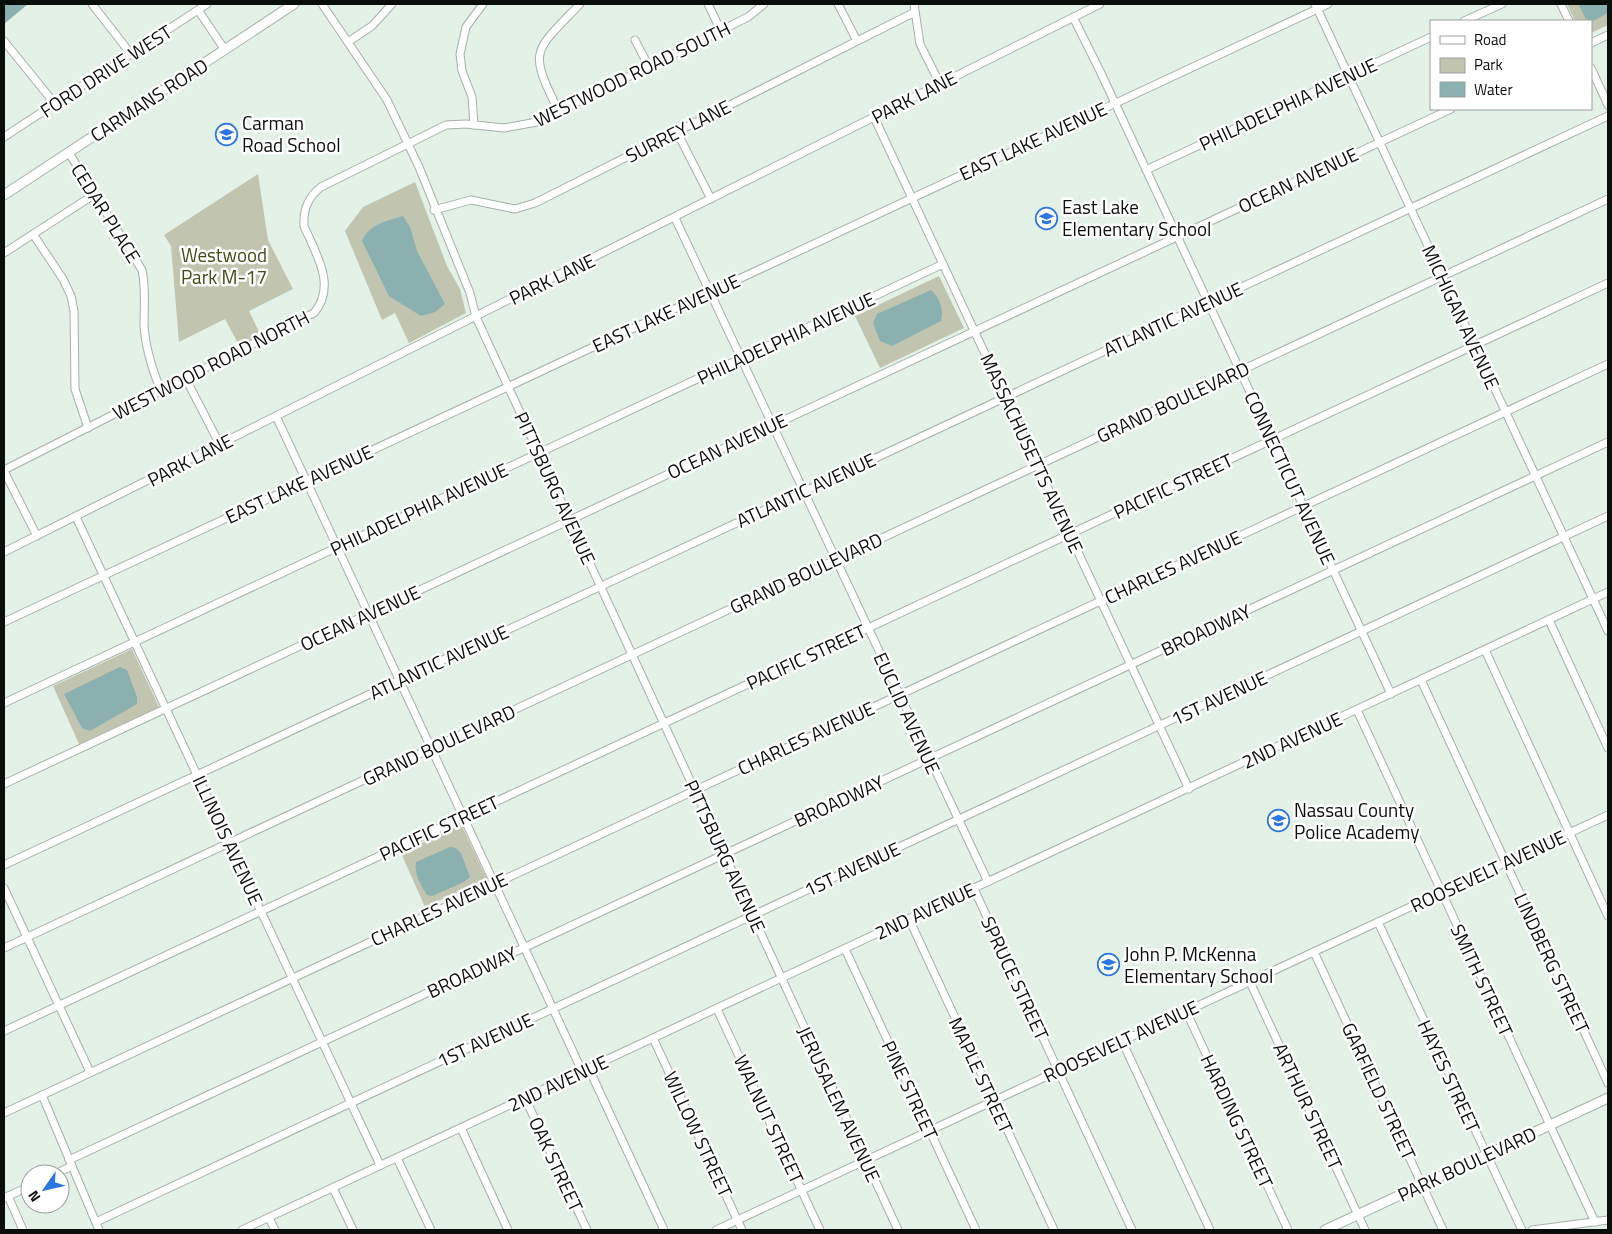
<svg xmlns="http://www.w3.org/2000/svg" width="1612" height="1234" viewBox="0 0 1612 1234" font-family="'Titillium Web',sans-serif">
<style>
.green{fill:#c1c5b0}
.water{fill:#8ab0b0}
.lines{fill:none;stroke-linecap:round;stroke-linejoin:round}
.minor-casing{stroke:#a5b1a8;stroke-width:9}
.tertiary-casing{stroke:#a5b1a8;stroke-width:11}
.minor{stroke:#fff;stroke-width:7}
.tertiary{stroke:#fff;stroke-width:9}
.labels{text-anchor:middle;stroke-width:5;stroke-linejoin:round;paint-order:stroke}
.street-label{font-size:19px;fill:#0a0e0b;stroke:#fff}
.poi-label{font-size:19px;fill:#0a0e0b;stroke:#fff;text-anchor:start}
.park-label{font-size:19px;fill:#454a17;stroke:#fff}
</style>
<rect width="100%" height="100%" fill="#e4f1e7"/>
<!-- green -->
<g class="green">
<polygon points="1567,4 1608,4 1608,25 1591,33 1591,21 1575,21"/>
<polygon points="258,174 268,240 293,289 249,311 262,338 241,349 225,319 179,342 171,246 164,235"/>
<polygon points="415,182 447,266 460,289 466,313 409,343 395,313 382,320 345,231 363,207"/>
<polygon points="939,276 964,328 880,368 855,316"/>
<polygon points="132,649 159,707 79,744 53,686"/>
<polygon points="461,824 487,879 425,907 401,853"/>
</g>
<!-- water -->
<g class="water">
<polygon points="4,4 28,4 4,24"/>
<polygon points="1578,4 1608,4 1608,13 1593,21 1586,19"/>
<path d="M403,216L410,227L417,251L445,304L435,312L421,316L389,296L362,241C369,224 387,221 403,216Z"/>
<path d="M931,290C940,297 944,311 941,321L892,346L880,341L873,323L877,314Z"/>
<polygon points="120,667 127,670 137,697 137,704 90,731 82,728 64,694"/>
<path d="M450,847L456,848L461,853L470,877L464,882L432,896L427,895C421,885 414,875 416,862Z"/>
</g>
<g class="lines">
<defs>
<g id="minor">
<polyline points="92,4 131,54"/>
<polyline points="322,4 387,100 419,167 470,293 476,317 898,1230"/>
<polyline points="708,4 721,31"/>
<polyline points="838,4 857,41"/>
<polyline points="914,4 920,44 940,84"/>
<polyline points="1315,4 1608,631"/>
<polyline points="1561,4 1569,21"/>
<polyline points="198,10 225,50"/>
<polyline points="1073,17 1100,71 1391,694"/>
<polyline points="1464,21 1502,4"/>
<polyline points="635,40 649,67"/>
<polyline points="4,41 55,104"/>
<polyline points="348,42 372,26 392,4"/>
<polyline points="1591,43 1608,35"/>
<polyline points="1591,68 1608,105"/>
<path d="M559,112C528,49 533,53 580,4"/>
<polyline points="874,117 1189,789"/>
<polyline points="474,125 472,97 462,71 460,54 466,27 483,4"/>
<polyline points="677,132 711,199"/>
<polyline points="4,137 207,4"/>
<path d="M69,153L142,270C146,288 144,306 144,324C145,348 152,369 161,391"/>
<polyline points="1146,170 1431,37"/>
<polyline points="434,210 471,200 515,209 535,203 915,12"/>
<polyline points="675,218 988,882"/>
<polyline points="33,234 63,279 71,296 74,311 75,389 88,428"/>
<polyline points="4,253 95,194"/>
<polyline points="186,379 220,445"/>
<polyline points="276,416 582,1071"/>
<path d="M4,470L314,313C337,286 316,254 304,226C303,209 308,197 321,187L446,125L466,124L504,128L537,122L748,17L764,4"/>
<polyline points="4,471 37,536"/>
<polyline points="76,517 380,1165"/>
<polyline points="4,552 1100,4"/>
<polyline points="1549,620 1608,748"/>
<polyline points="4,622 1328,4"/>
<polyline points="1485,650 1608,916"/>
<polyline points="1421,680 1608,1083"/>
<polyline points="4,703 943,264"/>
<polyline points="1357,710 1595,1222"/>
<polyline points="4,784 1451,109"/>
<polyline points="4,865 1608,116"/>
<polyline points="4,888 90,1072"/>
<polyline points="974,889 1132,1230"/>
<polyline points="909,919 1054,1230"/>
<polyline points="1378,922 1522,1230"/>
<polyline points="4,948 1608,199"/>
<polyline points="845,949 976,1230"/>
<polyline points="1314,952 1443,1230"/>
<polyline points="1250,982 1365,1230"/>
<polyline points="717,1009 820,1230"/>
<polyline points="1186,1011 1288,1230"/>
<polyline points="4,1031 1608,283"/>
<polyline points="653,1038 742,1230"/>
<polyline points="1122,1041 1210,1230"/>
<polyline points="589,1069 664,1230"/>
<polyline points="42,1095 99,1230"/>
<polyline points="525,1098 587,1230"/>
<polyline points="4,1113 1608,364"/>
<polyline points="461,1128 508,1230"/>
<polyline points="397,1158 431,1230"/>
<polyline points="69,1160 1608,442"/>
<polyline points="55,1174 72,1166"/>
<polyline points="333,1188 353,1230"/>
<polyline points="8,1196 23,1230"/>
<polyline points="4,1198 30,1186"/>
<polyline points="269,1218 275,1230"/>
<polyline points="96,1222 1608,516"/>
<polyline points="242,1230 1608,592"/>
<polyline points="716,1230 1608,815"/>
<polyline points="1532,1230 1608,1220"/>
</g>
<g id="tertiary">
<polyline points="4,195 294,4"/>
<polyline points="1325,1230 1608,1098"/>
</g>
</defs>
<!-- minor casing -->
<use href="#minor" class="minor-casing"/>
<!-- tertiary casing -->
<use href="#tertiary" class="tertiary-casing"/>
<!-- minor -->
<use href="#minor" class="minor"/>
<!-- tertiary -->
<use href="#tertiary" class="tertiary"/>
</g>
<!-- icons -->
<defs>
<symbol id="school-ring" viewBox="-11 -11 22 22"><circle r="9.5" fill="#fff" stroke="#2b76e2" stroke-width="1.5"/><path d="M0-5L7-2L0 1L-7-2ZM-4 1L0 2.5L4 1V4Q0 6-4 4Z" fill="#2b76e2"/></symbol>
</defs>
<g fill-rule="evenodd">
<use href="#school-ring" x="214" y="122" width="25" height="25"/>
<use href="#school-ring" x="1034" y="206" width="25" height="25"/>
<use href="#school-ring" x="1266" y="808" width="25" height="25"/>
<use href="#school-ring" x="1096" y="952" width="25" height="25"/>
</g>
<g class="labels">
<!-- street labels -->
<g class="street-label">
<text transform="translate(106 71) rotate(-33)" y="7">FORD DRIVE WEST</text>
<text transform="translate(632 74) rotate(-26)" y="7">WESTWOOD ROAD SOUTH</text>
<text transform="translate(914 97) rotate(-27)" y="7">PARK LANE</text>
<text transform="translate(149 100) rotate(-33)" y="7">CARMANS ROAD</text>
<text transform="translate(1288 104) rotate(-25)" y="7">PHILADELPHIA AVENUE</text>
<text transform="translate(678 131) rotate(-27)" y="7">SURREY LANE</text>
<text transform="translate(1033 141) rotate(-25)" y="7">EAST LAKE AVENUE</text>
<text transform="translate(1298 180) rotate(-25)" y="7">OCEAN AVENUE</text>
<text transform="translate(106 213) rotate(58)" y="7">CEDAR PLACE</text>
<text transform="translate(552 279) rotate(-26)" y="7">PARK LANE</text>
<text transform="translate(666 313) rotate(-25)" y="7">EAST LAKE AVENUE</text>
<text transform="translate(1461 317) rotate(65)" y="7">MICHIGAN AVENUE</text>
<text transform="translate(1173 319) rotate(-25)" y="7">ATLANTIC AVENUE</text>
<text transform="translate(786 338) rotate(-25)" y="7">PHILADELPHIA AVENUE</text>
<text transform="translate(211 365) rotate(-27)" y="7">WESTWOOD ROAD NORTH</text>
<text transform="translate(1173 402) rotate(-25)" y="7">GRAND BOULEVARD</text>
<text transform="translate(727 446) rotate(-25)" y="7">OCEAN AVENUE</text>
<text transform="translate(1032 453) rotate(65)" y="7">MASSACHUSETTS AVENUE</text>
<text transform="translate(190 460) rotate(-27)" y="7">PARK LANE</text>
<text transform="translate(1290 478) rotate(65)" y="7">CONNECTICUT AVENUE</text>
<text transform="translate(299 484) rotate(-25)" y="7">EAST LAKE AVENUE</text>
<text transform="translate(1173 486) rotate(-25)" y="7">PACIFIC STREET</text>
<text transform="translate(555 488) rotate(65)" y="7">PITTSBURG AVENUE</text>
<text transform="translate(806 490) rotate(-25)" y="7">ATLANTIC AVENUE</text>
<text transform="translate(419 509) rotate(-25)" y="7">PHILADELPHIA AVENUE</text>
<text transform="translate(1173 567) rotate(-25)" y="7">CHARLES AVENUE</text>
<text transform="translate(806 573) rotate(-25)" y="7">GRAND BOULEVARD</text>
<text transform="translate(360 618) rotate(-25)" y="7">OCEAN AVENUE</text>
<text transform="translate(1206 630) rotate(-25)" y="7">BROADWAY</text>
<text transform="translate(806 657) rotate(-25)" y="7">PACIFIC STREET</text>
<text transform="translate(439 662) rotate(-25)" y="7">ATLANTIC AVENUE</text>
<text transform="translate(1219 698) rotate(-25)" y="7">1ST AVENUE</text>
<text transform="translate(907 713) rotate(65)" y="7">EUCLID AVENUE</text>
<text transform="translate(806 738) rotate(-25)" y="7">CHARLES AVENUE</text>
<text transform="translate(1292 740) rotate(-25)" y="7">2ND AVENUE</text>
<text transform="translate(439 745) rotate(-25)" y="7">GRAND BOULEVARD</text>
<text transform="translate(839 801) rotate(-25)" y="7">BROADWAY</text>
<text transform="translate(439 828) rotate(-25)" y="7">PACIFIC STREET</text>
<text transform="translate(228 840) rotate(65)" y="7">ILLINOIS AVENUE</text>
<text transform="translate(725 856) rotate(65)" y="7">PITTSBURG AVENUE</text>
<text transform="translate(852 869) rotate(-25)" y="7">1ST AVENUE</text>
<text transform="translate(1488 871) rotate(-25)" y="7">ROOSEVELT AVENUE</text>
<text transform="translate(439 909) rotate(-25)" y="7">CHARLES AVENUE</text>
<text transform="translate(925 911) rotate(-25)" y="7">2ND AVENUE</text>
<text transform="translate(1552 963) rotate(65)" y="7">LINDBERG STREET</text>
<text transform="translate(472 972) rotate(-25)" y="7">BROADWAY</text>
<text transform="translate(1015 978) rotate(65)" y="7">SPRUCE STREET</text>
<text transform="translate(1482 980) rotate(65)" y="7">SMITH STREET</text>
<text transform="translate(485 1040) rotate(-25)" y="7">1ST AVENUE</text>
<text transform="translate(1121 1041) rotate(-25)" y="7">ROOSEVELT AVENUE</text>
<text transform="translate(981 1075) rotate(65)" y="7">MAPLE STREET</text>
<text transform="translate(1449 1076) rotate(65)" y="7">HAYES STREET</text>
<text transform="translate(558 1083) rotate(-25)" y="7">2ND AVENUE</text>
<text transform="translate(910 1090) rotate(65)" y="7">PINE STREET</text>
<text transform="translate(1379 1091) rotate(65)" y="7">GARFIELD STREET</text>
<text transform="translate(839 1104) rotate(65)" y="7">JERUSALEM AVENUE</text>
<text transform="translate(1308 1106) rotate(65)" y="7">ARTHUR STREET</text>
<text transform="translate(769 1119) rotate(65)" y="7">WALNUT STREET</text>
<text transform="translate(1237 1121) rotate(65)" y="7">HARDING STREET</text>
<text transform="translate(698 1134) rotate(65)" y="7">WILLOW STREET</text>
<text transform="translate(556 1164) rotate(65)" y="7">OAK STREET</text>
<text transform="translate(1467 1164) rotate(-25)" y="7">PARK BOULEVARD</text>
</g>
<!-- poi labels -->
<g class="poi-label">
<text x="242" y="130">Carman<tspan x="242" dy="22">Road School</tspan></text>
<text x="1062" y="214">East Lake<tspan x="1062" dy="22">Elementary School</tspan></text>
<text x="1294" y="817">Nassau County<tspan x="1294" dy="22">Police Academy</tspan></text>
<text x="1124" y="961">John P. McKenna<tspan x="1124" dy="22">Elementary School</tspan></text>
</g>
<!-- park labels -->
<g class="park-label">
<text x="224" y="262">Westwood<tspan x="224" dy="22">Park M-17</tspan></text>
</g>
</g>
<!-- border -->
<rect width="1612" height="1234" fill="none" stroke="#0a0e0b" stroke-width="10"/>
<!-- legend -->
<rect x="1430" y="20" width="162" height="90" fill="#ffffff" stroke="#9d9f9d"/>
<rect x="1440" y="36" width="25" height="8" fill="#ffffff" stroke="#9d9f9d"/>
<text x="1474" y="45" font-size="15" fill="#0a0e0b">Road</text>
<rect x="1440" y="58" width="25" height="15" fill="#c1c5b0" stroke="#9d9f9d"/>
<text x="1474" y="70" font-size="15" fill="#0a0e0b">Park</text>
<rect x="1440" y="82" width="25" height="15" fill="#8ab0b0" stroke="#9d9f9d"/>
<text x="1474" y="95" font-size="15" fill="#0a0e0b">Water</text>
<!-- north arrow -->
<g transform="translate(45 1189) rotate(236)"><circle r="24" fill="#ffffff" stroke="#9d9f9d"/>
<path d="M0-4L9 19L0 12L-9 19Z" fill="#2b76e2"/>
<text y="-8" font-size="14" font-weight="bold" text-anchor="middle" fill="#0a0e0b">N</text>
</g>
</svg>
